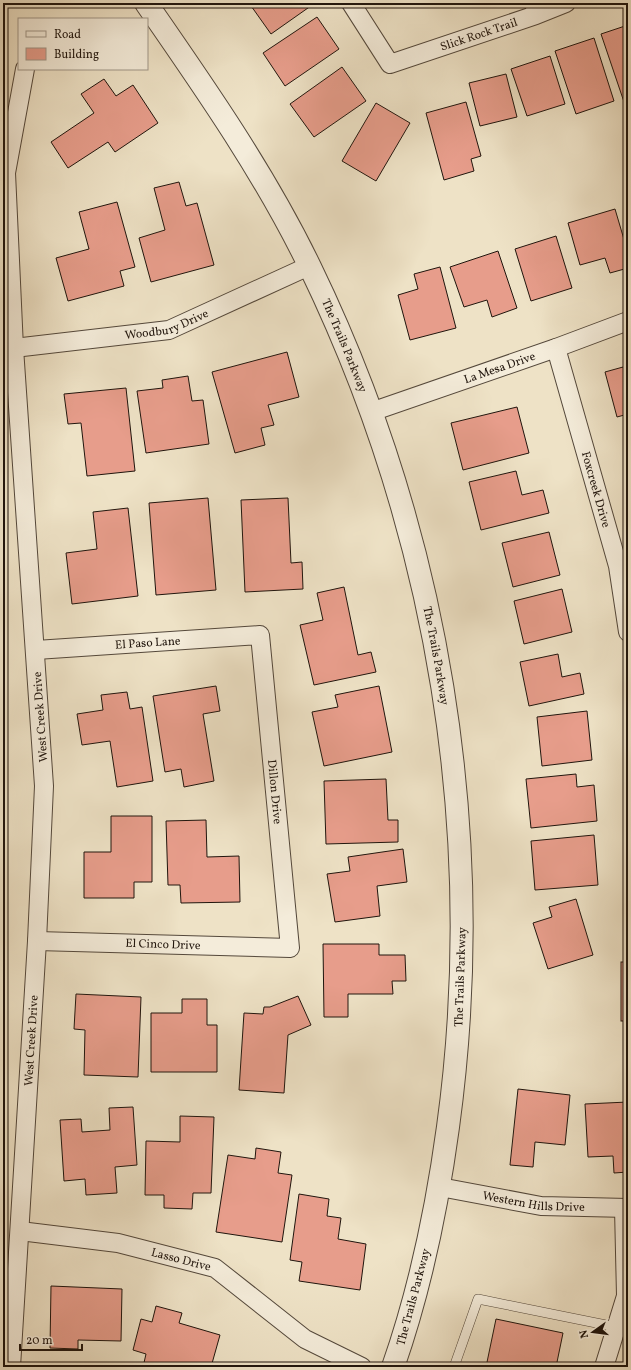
<svg xmlns="http://www.w3.org/2000/svg" width="631" height="1370" viewBox="0 0 631 1370" font-family="Vollkorn,serif">
<style>
.building{fill:#e79d8b;stroke:#20150d}
.lines{fill:none;stroke-linecap:round;stroke-linejoin:round}
.service-casing{stroke:#54483b;stroke-width:10}
.minor-casing{stroke:#54483b;stroke-width:20}
.tertiary-casing{stroke:#54483b;stroke-width:24}
.service{stroke:#f4ecda;stroke-width:9}
.minor{stroke:#f4ecda;stroke-width:18}
.tertiary{stroke:#f4ecda;stroke-width:22}
.labels{text-anchor:middle;stroke-width:3;stroke-linejoin:round;paint-order:stroke}
.street-label{font-size:12px;fill:#20150d;stroke:#f4ecda}
</style>
<rect width="100%" height="100%" fill="#eee2c6"/>
<filter id="stains"><feTurbulence type="fractalNoise" baseFrequency=".005" numOctaves="4"/><feColorMatrix values="0 0 0 0 .2 0 0 0 0 .09 0 0 0 0 .02 0 0 0 .5 -.17"/></filter>
<radialGradient id="worn" r=".72"><stop offset=".6" stop-color="#630" stop-opacity="0"/><stop offset="1" stop-color="#630" stop-opacity=".3"/></radialGradient>
<!-- building -->
<g class="building">
<polygon points="249,3 315,3 271,34"/>
<polygon points="317,17 339,49 285,86 263,53"/>
<polygon points="628,25 628,101 624,102 601,34"/>
<polygon points="594,38 614,101 576,114 555,51"/>
<polygon points="550,56 565,104 527,116 511,69"/>
<polygon points="342,67 366,101 314,137 290,104"/>
<polygon points="506,74 517,117 480,126 469,83"/>
<polygon points="104,79 116,96 133,85 158,123 115,152 108,142 68,168 51,142 94,113 81,94"/>
<polygon points="466,102 481,156 471,159 474,171 444,180 426,113"/>
<polygon points="376,103 410,123 376,181 342,161"/>
<polygon points="179,182 186,206 197,203 214,265 151,282 139,238 165,230 154,188"/>
<polygon points="117,202 135,267 120,271 124,286 68,301 56,258 89,249 79,212"/>
<polygon points="615,209 628,253 628,268 610,273 605,258 580,265 568,223"/>
<polygon points="556,236 572,288 531,301 515,249"/>
<polygon points="498,251 517,308 492,317 487,300 464,307 450,267"/>
<polygon points="440,267 456,328 410,340 398,295 418,289 414,274"/>
<polygon points="287,352 299,397 268,405 274,425 261,428 265,445 235,453 212,372"/>
<polygon points="623,367 628,382 628,414 617,417 605,372"/>
<polygon points="188,376 192,401 203,400 209,444 146,453 137,391 163,388 162,380"/>
<polygon points="126,388 135,471 87,476 81,423 68,424 64,394"/>
<polygon points="517,407 529,453 463,470 451,423"/>
<polygon points="516,471 522,495 543,490 549,513 481,530 469,482"/>
<polygon points="208,498 216,590 156,595 149,503"/>
<polygon points="288,498 291,563 302,562 303,589 245,592 241,500"/>
<polygon points="128,508 138,596 72,604 66,553 97,549 93,512"/>
<polygon points="549,532 560,575 513,587 502,543"/>
<polygon points="344,587 358,655 371,652 376,672 314,685 300,625 323,620 317,593"/>
<polygon points="562,589 572,632 524,644 514,601"/>
<polygon points="558,654 562,677 580,673 584,694 529,706 520,662"/>
<polygon points="216,686 220,711 203,714 214,781 184,787 181,769 165,772 153,696"/>
<polygon points="379,686 392,752 324,766 312,712 338,707 335,695"/>
<polygon points="127,692 130,709 142,707 153,781 117,787 110,741 82,745 77,714 103,710 101,695"/>
<polygon points="587,711 592,760 542,766 537,717"/>
<polygon points="576,774 577,787 594,785 597,821 531,828 526,779"/>
<polygon points="386,779 388,820 398,820 398,842 326,844 324,781"/>
<polygon points="111,816 152,816 152,882 134,882 134,898 84,898 84,852 111,852"/>
<polygon points="206,820 207,857 239,856 240,902 181,903 180,885 168,885 166,821"/>
<polygon points="594,835 598,885 535,890 531,841"/>
<polygon points="403,849 407,882 377,886 380,916 335,922 327,874 350,871 348,857"/>
<polygon points="576,899 593,955 548,969 533,923 552,917 549,907"/>
<polygon points="323,944 379,944 379,955 405,955 406,981 392,981 393,994 348,994 348,1017 324,1017"/>
<rect x="621" y="962" width="7" height="59"/>
<polygon points="76,994 141,997 138,1077 84,1075 85,1030 74,1029"/>
<polygon points="298,996 311,1025 288,1035 284,1093 239,1090 244,1013 263,1014 264,1007 270,1007"/>
<polygon points="182,999 207,999 207,1025 217,1025 217,1072 151,1072 151,1013 182,1013"/>
<polygon points="518,1089 570,1095 565,1145 535,1142 533,1167 510,1165"/>
<polygon points="628,1102 628,1172 614,1173 613,1156 588,1157 585,1104"/>
<polygon points="133,1107 137,1165 115,1167 117,1193 86,1195 85,1179 64,1181 60,1120 81,1119 82,1132 110,1130 109,1108"/>
<polygon points="180,1116 214,1117 211,1193 193,1193 192,1209 164,1208 164,1195 145,1195 146,1141 180,1142"/>
<polygon points="256,1148 281,1152 278,1173 292,1175 282,1242 216,1232 228,1155 255,1159"/>
<polygon points="299,1194 329,1199 327,1216 341,1218 338,1239 366,1244 360,1290 299,1281 302,1262 290,1260"/>
<polygon points="51,1286 122,1289 121,1341 78,1340 78,1349 50,1348"/>
<polygon points="156,1306 182,1313 179,1323 220,1335 211,1367 143,1367 146,1354 133,1350 141,1319 152,1322"/>
<polygon points="496,1319 563,1333 556,1367 486,1367"/>
</g>
<g class="lines">
<defs>
<g id="service">
<polyline points="528,3 536,15"/>
<polyline points="454,1367 478,1299 616,1327"/>
</g>
<g id="minor">
<path id="s1" d="M351,3L390,64L536,15L566,3"/>
<path id="s2" d="M14,348L169,330L309,266"/>
<path id="s3" d="M556,348L618,566L628,632"/>
<path id="s4" d="M371,412L556,348L628,321"/>
<path id="s5" d="M36,650L260,635L290,948L37,941"/>
<path id="s6" d="M440,1187L541,1206L628,1208"/>
<path id="s7" d="M20,1231L118,1243L215,1268L305,1339L362,1367"/>
<path id="s8" d="M11,1367L37,941L44,786L14,348L6,173L25,69"/>
<polyline points="604,1367 626,1296 624,1208"/>
</g>
<g id="tertiary">
<path id="s9" d="M146,3C205,88 265,174 310,267C439,533 488,835 448,1127C437,1208 420,1290 393,1367"/>
</g>
</defs>
<!-- service casing -->
<use href="#service" class="service-casing"/>
<!-- minor casing -->
<use href="#minor" class="minor-casing"/>
<!-- tertiary casing -->
<use href="#tertiary" class="tertiary-casing"/>
<!-- service -->
<use href="#service" class="service"/>
<!-- minor -->
<use href="#minor" class="minor"/>
<!-- tertiary -->
<use href="#tertiary" class="tertiary"/>
</g>
<g class="labels">
<!-- street labels -->
<g class="street-label">
<text dy="4" stroke="none"><textPath href="#s1" startOffset="166">Slick Rock Trail</textPath></text>
<text dy="4" stroke="none"><textPath href="#s2" startOffset="155">Woodbury Drive</textPath></text>
<text dy="4" stroke="none"><textPath href="#s9" startOffset="397">The Trails Parkway</textPath></text>
<text dy="4" stroke="none"><textPath href="#s4" startOffset="136">La Mesa Drive</textPath></text>
<text dy="4" stroke="none"><textPath href="#s3" startOffset="147">Foxcreek Drive</textPath></text>
<text dy="4" stroke="none"><textPath href="#s5" startOffset="112">El Paso Lane</textPath></text>
<text dy="4" stroke="none"><textPath href="#s9" startOffset="721">The Trails Parkway</textPath></text>
<text transform="translate(40 717) rotate(-94)" y="4">West Creek Drive</text>
<text dy="4" stroke="none"><textPath href="#s5" startOffset="382">Dillon Drive</textPath></text>
<text transform="translate(163 944) rotate(2)" y="4">El Cinco Drive</text>
<text transform="translate(460 977) rotate(-88)" y="4">The Trails Parkway</text>
<text dy="4" stroke="none"><textPath href="#s8" startOffset="327">West Creek Drive</textPath></text>
<text dy="4" stroke="none"><textPath href="#s6" startOffset="95">Western Hills Drive</textPath></text>
<text dy="4" stroke="none"><textPath href="#s7" startOffset="164">Lasso Drive</textPath></text>
<text transform="translate(413 1297) rotate(-75)" y="4">The Trails Parkway</text>
</g>
</g>
<!-- margin -->
<rect width="631" height="1370" fill="none" stroke="#eee2c6" stroke-width="16"/>
<rect x="4" y="4" width="623" height="1362" fill="none" stroke="#20150d" stroke-width="2"/>
<rect x="8" y="8" width="615" height="1354" fill="none" stroke="#20150d"/>
<!-- legend -->
<rect x="18" y="18" width="130" height="52" fill="#f4ecda" stroke="#9f9688"/>
<rect x="26" y="31" width="20" height="6" fill="#f4ecda" stroke="#9f9688"/>
<text x="54" y="38" font-size="12" fill="#20150d">Road</text>
<rect x="26" y="48" width="20" height="12" fill="#e79d8b" stroke="#9f9688"/>
<text x="54" y="58" font-size="12" fill="#20150d">Building</text>
<!-- north arrow -->
<g transform="translate(593 1332) rotate(256)" stroke="#f4ecda" stroke-width="3" paint-order="stroke">
<path d="M0-3L7 15L0 10L-7 15Z" fill="#20150d"/>
<text y="-6" font-size="11" font-weight="bold" text-anchor="middle" fill="#20150d">N</text>
</g>
<!-- scale -->
<path d="M20 1344v6h62v-6" fill="none" stroke="#20150d" stroke-width="2"/>
<text x="26" y="1344" font-size="12" fill="#20150d" stroke="#f4ecda" stroke-width="3" paint-order="stroke">20 m</text>
<rect width="100%" height="100%" filter="url(#stains)"/>
<rect width="100%" height="100%" fill="url(#worn)"/>
</svg>
